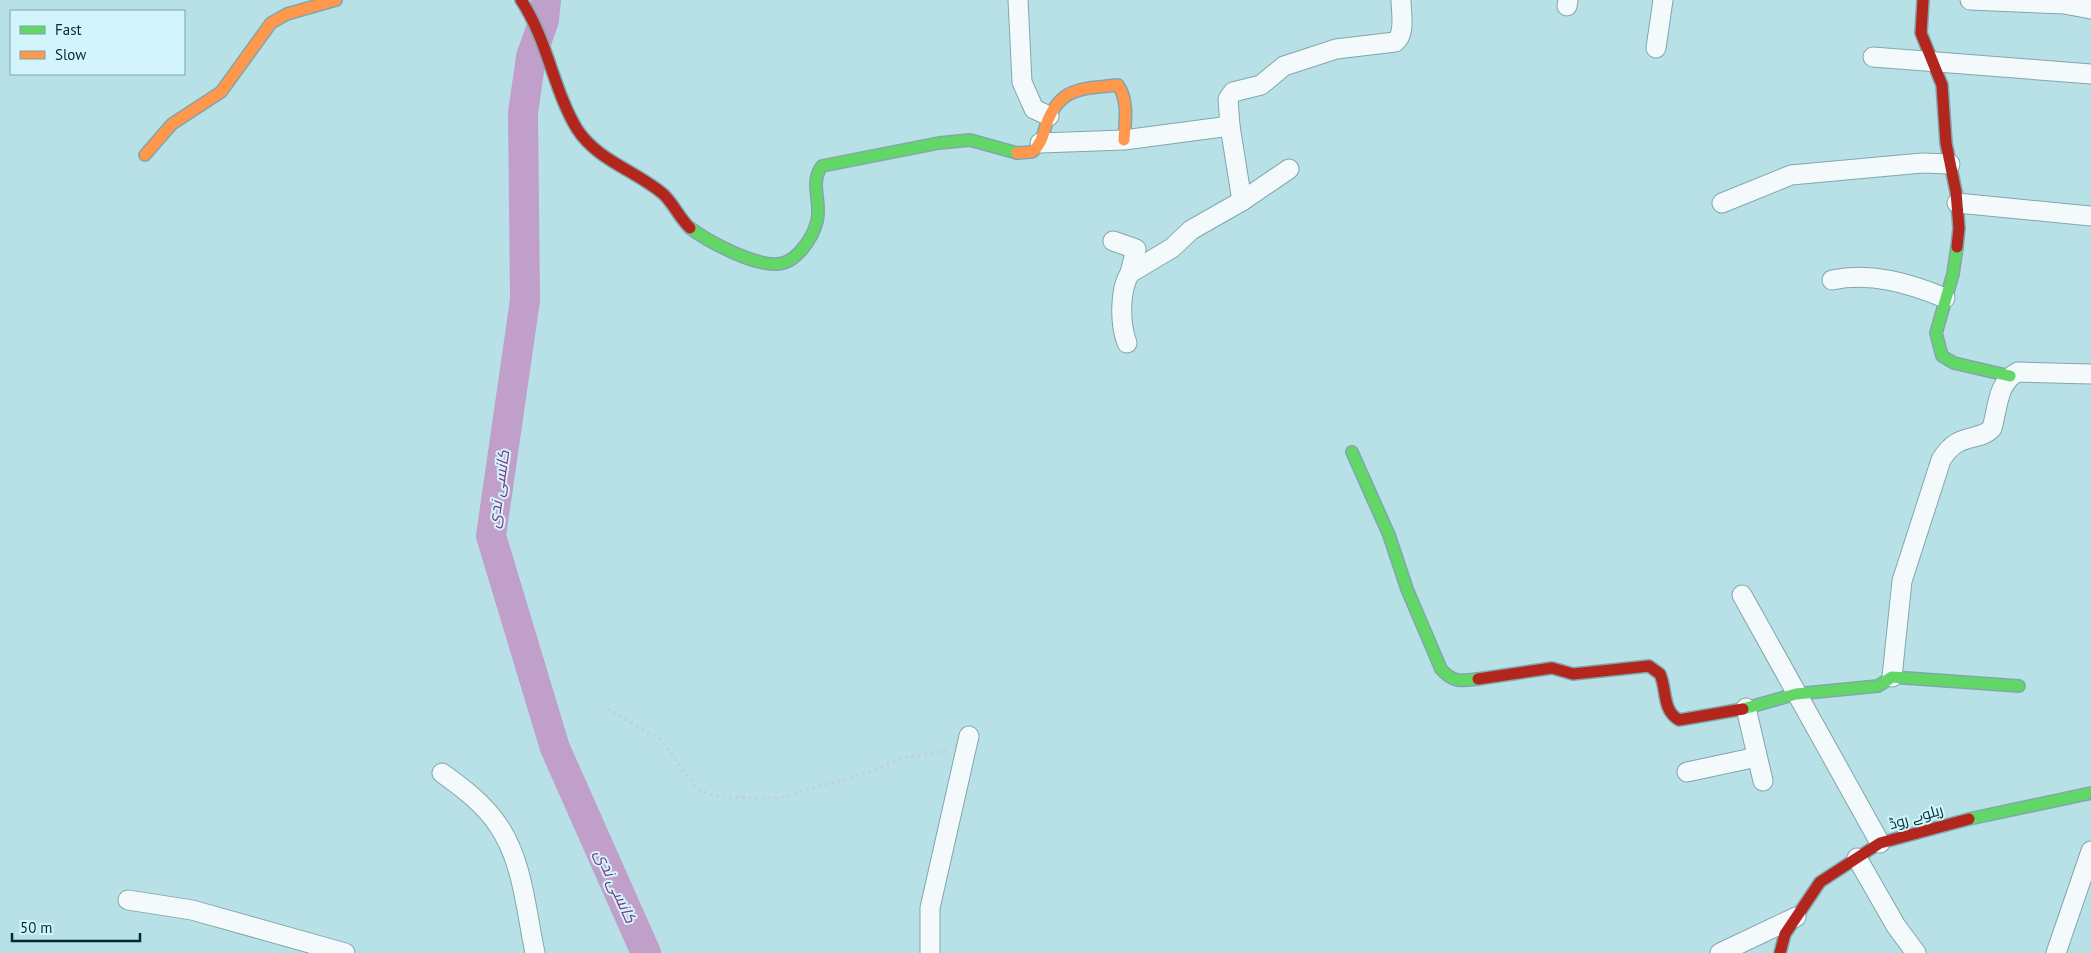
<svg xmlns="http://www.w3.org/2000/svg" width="2091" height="953" viewBox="0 0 2091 953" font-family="'PT Sans',Cairo,sans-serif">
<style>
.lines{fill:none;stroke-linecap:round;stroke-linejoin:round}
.river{stroke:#c09fca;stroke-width:30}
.street-casing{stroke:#80a7ac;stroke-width:21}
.fast-casing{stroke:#80a7ac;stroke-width:14}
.slow-casing{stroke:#80a7ac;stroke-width:14}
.jam-casing{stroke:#80a7ac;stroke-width:14}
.path{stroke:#c3d0d2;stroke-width:3;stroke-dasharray:2.5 4;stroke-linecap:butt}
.street{stroke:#f4fafb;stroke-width:19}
.fast{stroke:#63d668;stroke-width:11}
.slow{stroke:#ff974d;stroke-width:11}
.jam{stroke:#b3261e;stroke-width:11}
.labels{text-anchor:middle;stroke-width:4;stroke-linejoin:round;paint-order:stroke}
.street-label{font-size:15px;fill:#002b31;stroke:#d1f5fb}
.water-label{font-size:16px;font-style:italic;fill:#81347d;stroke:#d1f5fb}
</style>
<rect width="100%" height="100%" fill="#b8e1e7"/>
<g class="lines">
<!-- river -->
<polyline class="river" points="546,0 544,20 531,57 523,113 525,300 491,536 555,748 646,953"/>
<defs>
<g id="street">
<polyline points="1018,0 1022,82 1034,109 1049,116"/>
<polyline points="1970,0 2064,4 2091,9"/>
<polyline points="1567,6 1568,0"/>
<polyline points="1656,48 1663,0"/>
<polyline points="1873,57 2091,74"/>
<polyline points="1230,126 1242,201"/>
<path d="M1040,143L1124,140L1230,126L1228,99L1233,92L1261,85L1284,66L1336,49L1395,42C1406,34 1401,13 1401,0"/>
<polyline points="1722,203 1791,175 1922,163 1950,164"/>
<polyline points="1957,203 2091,216"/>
<polyline points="1113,241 1136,249 1130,273"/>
<path d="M1832,280C1871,272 1909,283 1945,298"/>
<path d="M1127,343C1120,325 1119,290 1130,273L1172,248L1191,230L1242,201L1289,169"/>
<polyline points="1742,595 1880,843"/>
<path d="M1892,677L1902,581L1941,460C1959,430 1979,443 1992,428C1998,408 1997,382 2018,372L2091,374"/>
<polyline points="1746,708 1763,781"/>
<polyline points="1687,772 1757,757"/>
<path d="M442,773C463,788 484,804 498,825C523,861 526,911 535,953"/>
<polyline points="1857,858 1896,926 1916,953"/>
<polyline points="128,900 192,910 345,953"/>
<polyline points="930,953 930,908 969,736"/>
<polyline points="1720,953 1796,917"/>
<polyline points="2056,953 2091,851"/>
</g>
<g id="fast">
<path d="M690,228C709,242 754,266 778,264C796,263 813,238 817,221C822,202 809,183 822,166L939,143L970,140L1017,153"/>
<polyline points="1957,247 1953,274 1936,333 1942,356 1954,363 2010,376"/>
<path d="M1352,452L1389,535L1407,589L1441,669C1453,683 1462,681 1478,679"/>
<polyline points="1743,709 1796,694 1878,686 1892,677 2019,686"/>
<polyline points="1969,819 2091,793"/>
</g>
<g id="slow">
<path d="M1017,153L1032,152C1041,145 1043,135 1046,125C1060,86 1082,89 1118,85C1129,101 1125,122 1124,140"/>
<polyline points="145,155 172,124 221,92 271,23 287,14 336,0"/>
</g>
<g id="jam">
<path d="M521,0C548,41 553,89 577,129C597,160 634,170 662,193C673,202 679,218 690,228"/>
<polyline points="1923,0 1921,33 1942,85 1946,143 1956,192 1959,228 1957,247"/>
<path d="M1478,679L1552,668L1573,674L1649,666L1660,674C1667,690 1662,710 1679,720L1743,709"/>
<polyline points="1780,953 1785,934 1820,882 1880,843 1969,819"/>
</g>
</defs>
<!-- street casing -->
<use href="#street" class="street-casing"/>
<!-- fast casing -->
<use href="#fast" class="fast-casing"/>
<!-- slow casing -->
<use href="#slow" class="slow-casing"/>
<!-- jam casing -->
<use href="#jam" class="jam-casing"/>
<!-- path -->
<polyline class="path" points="608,709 661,740 697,789 719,797 779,798 866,773 907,757 948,751"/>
<!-- street -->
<use href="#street" class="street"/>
<!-- fast -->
<use href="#fast" class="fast"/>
<!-- slow -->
<use href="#slow" class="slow"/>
<!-- jam -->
<use href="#jam" class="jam"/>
</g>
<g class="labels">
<!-- street labels -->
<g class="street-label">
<text transform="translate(1916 817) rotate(-16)" y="5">ریلوے روڈ</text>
</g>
<!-- water labels -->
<g class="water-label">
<text transform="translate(498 489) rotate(-82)" y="6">کانسی ندی</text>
<text transform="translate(616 886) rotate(66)" y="6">کانسی ندی</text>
</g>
</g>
<!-- legend -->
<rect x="10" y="10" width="175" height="65" fill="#d1f5fb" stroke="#7da4aa"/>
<rect x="20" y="26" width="25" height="8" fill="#63d668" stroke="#7da4aa"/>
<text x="55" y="35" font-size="15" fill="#002b31">Fast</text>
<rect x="20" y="51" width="25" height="8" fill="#ff974d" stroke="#7da4aa"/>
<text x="55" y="60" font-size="15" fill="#002b31">Slow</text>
<!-- scale -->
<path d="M12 933v8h128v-8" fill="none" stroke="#002b31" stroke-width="2.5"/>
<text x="20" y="933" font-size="15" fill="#002b31" stroke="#d1f5fb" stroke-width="4" paint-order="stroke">50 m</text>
</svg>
